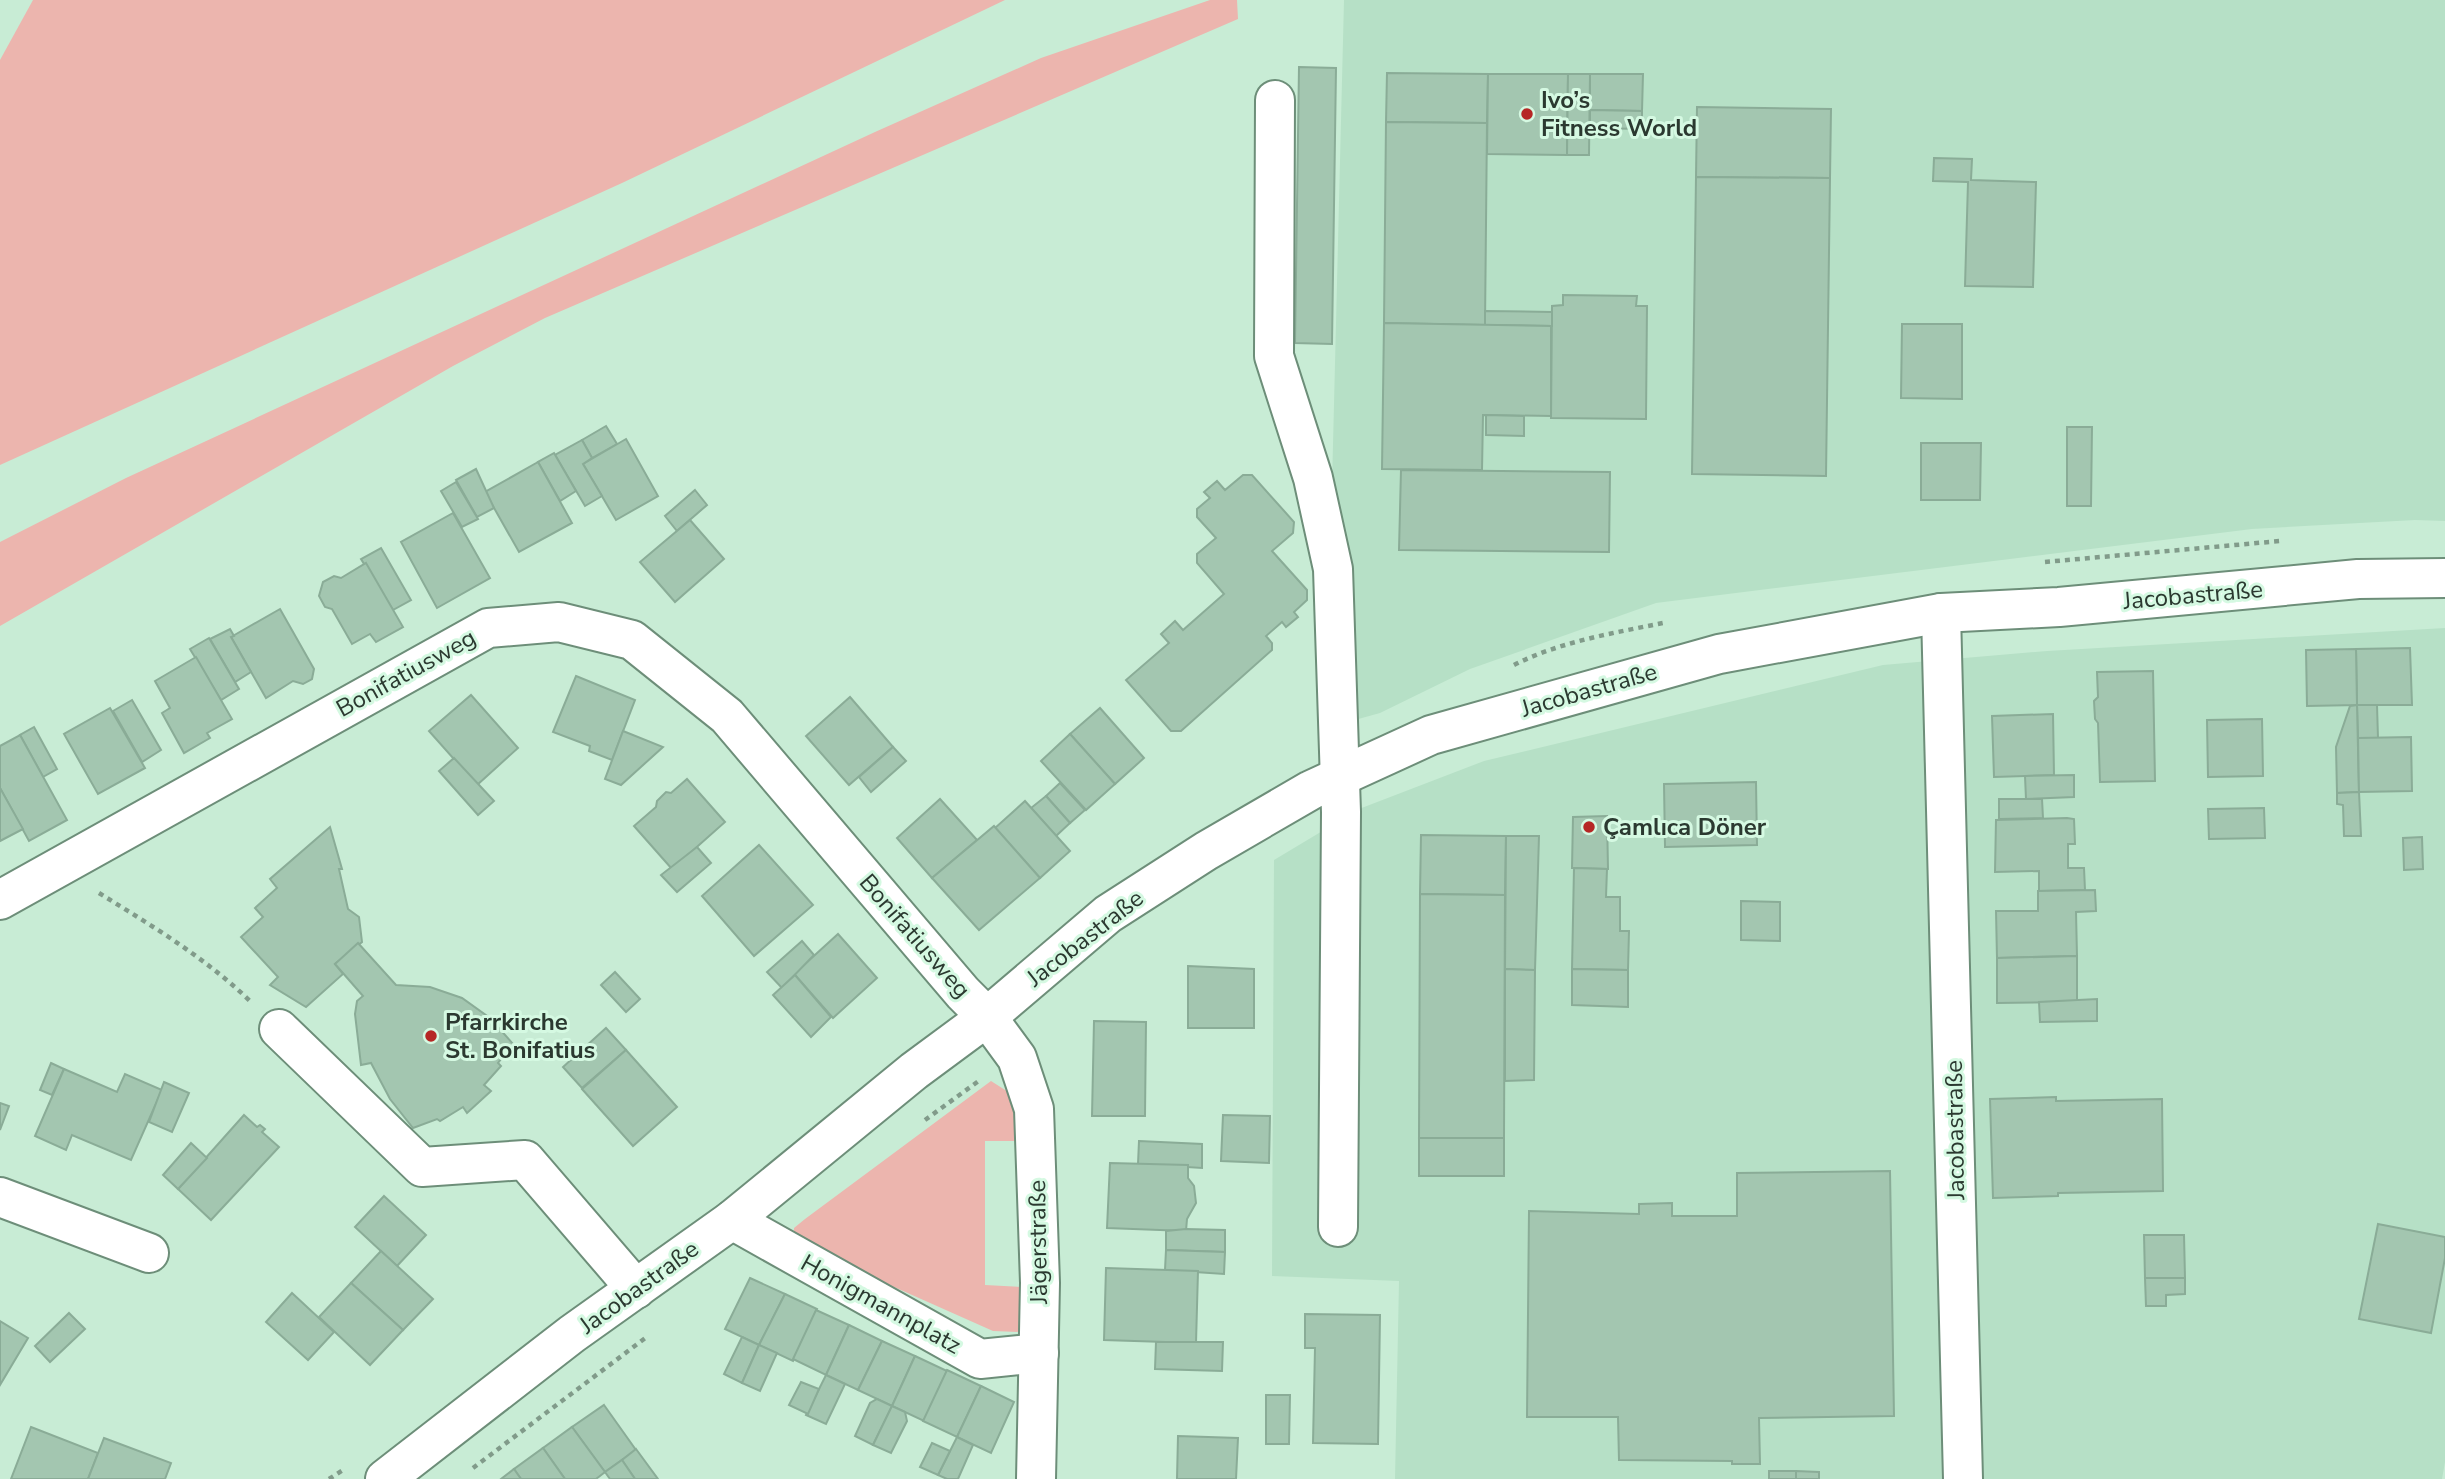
<svg xmlns="http://www.w3.org/2000/svg" width="2445" height="1479" viewBox="0 0 2445 1479" font-family="'Nunito Sans',sans-serif">
<style>
.built{fill:#b6e0c6}
.green{fill:#ecb5ae}
.building{fill:#a3c6b0;stroke:#8aac97;stroke-width:2}
.lines{fill:none;stroke-linecap:round;stroke-linejoin:round}
.minor-casing{stroke:#6d8e79;stroke-width:42}
.path{stroke:#819b8a;stroke-width:4.5;stroke-dasharray:5 5;stroke-linecap:butt}
.minor{stroke:#fff;stroke-width:38}
.poi-dot{fill:#b62725;stroke:#d5f9e2;stroke-width:2.5}
.labels{text-anchor:middle;stroke-width:6;stroke-linejoin:round;paint-order:stroke}
.poi-label{font-size:24px;font-weight:bold;fill:#2b3930;stroke:#d5f9e2;text-anchor:start}
.street-label{font-size:24px;fill:#2b3930;stroke:#d5f9e2}
</style>
<rect width="100%" height="100%" fill="#c8ecd5"/>
<!-- built -->
<g class="built">
<polygon points="1344,0 2445,0 2445,521 2415,520 2252,529 1656,603 1470,669 1380,713 1326,728"/>
<polygon points="2445,628 2445,1462 2442,1479 1395,1479 1399,1281 1272,1276 1274,860 1359,809 1484,761 1883,665 2047,651"/>
</g>
<!-- green -->
<g class="green">
<polygon points="33,0 1005,0 622,183 0,465 0,60"/>
<polygon points="1210,0 1237,0 1238,19 545,318 453,366 0,626 0,542 126,478 875,132 1041,58"/>
<polygon points="991,1081 1013,1095 1027,1141 985,1141 985,1285 1023,1287 1021,1332 993,1331 829,1258 794,1234 794,1228 805,1219"/>
</g>
<!-- building -->
<g class="building">
<polygon points="1299,67 1336,68 1332,344 1295,343"/>
<polygon points="1387,73 1488,74 1487,123 1386,122"/>
<polygon points="1488,74 1568,74 1567,155 1487,154"/>
<polygon points="1568,74 1590,74 1589,155 1567,155"/>
<polygon points="1590,74 1643,74 1642,111 1590,110"/>
<polygon points="1697,107 1831,109 1830,178 1696,177"/>
<polygon points="1590,110 1642,111 1642,129 1590,128"/>
<polygon points="1386,122 1487,123 1485,325 1384,323"/>
<polygon points="1934,158 1972,159 1971,180 2036,182 2033,287 1965,286 1968,182 1933,181"/>
<polygon points="1696,177 1830,178 1826,476 1692,474"/>
<polygon points="1563,295 1637,296 1636,306 1647,306 1646,419 1551,418 1552,306 1563,305"/>
<polygon points="1485,311 1552,312 1552,326 1485,325"/>
<polygon points="1384,323 1551,326 1551,416 1483,415 1482,470 1382,469"/>
<polygon points="1902,324 1962,324 1962,399 1901,398"/>
<polygon points="1486,415 1524,416 1524,436 1486,435"/>
<polygon points="606,426 617,444 592,458 582,440"/>
<polygon points="2067,427 2092,427 2091,506 2067,506"/>
<polygon points="626,439 658,496 616,520 583,464"/>
<polygon points="582,440 592,458 583,464 602,496 585,506 555,455"/>
<polygon points="1921,443 1981,443 1980,500 1921,500"/>
<polygon points="554,453 576,491 560,501 538,462"/>
<polygon points="538,462 572,523 519,552 485,492"/>
<polygon points="476,469 494,508 477,517 456,480"/>
<polygon points="1401,470 1610,472 1609,552 1399,550"/>
<polygon points="1243,475 1252,475 1294,522 1293,533 1272,551 1307,590 1307,600 1294,612 1298,617 1286,627 1282,622 1266,636 1272,643 1272,650 1181,731 1171,731 1126,680 1169,643 1161,634 1175,621 1183,630 1224,594 1197,563 1197,554 1216,538 1197,517 1197,509 1210,498 1204,492 1217,481 1225,490"/>
<polygon points="456,482 478,519 462,527 441,491"/>
<polygon points="695,490 707,505 677,531 665,516"/>
<polygon points="453,513 490,578 437,608 401,542"/>
<polygon points="690,520 724,559 675,602 640,562"/>
<polygon points="381,548 411,600 393,610 361,559"/>
<polygon points="366,563 403,627 376,642 370,634 352,644 332,609 325,607 319,596 323,582 334,576 341,578"/>
<polygon points="280,609 314,669 312,679 303,684 293,681 266,698 231,637"/>
<polygon points="230,629 234,636 231,637 251,672 235,682 210,639"/>
<polygon points="209,638 239,689 221,700 190,649"/>
<polygon points="2410,648 2412,705 2357,705 2356,649"/>
<polygon points="2356,649 2357,705 2307,706 2306,650"/>
<polygon points="196,657 232,719 207,733 210,738 184,753 162,713 170,708 155,681"/>
<polygon points="2153,671 2155,781 2100,782 2098,723 2095,719 2094,701 2098,697 2097,672"/>
<polygon points="576,676 635,700 612,760 589,751 590,746 553,732"/>
<polygon points="471,695 518,748 477,785 429,731"/>
<polygon points="850,697 893,747 849,785 806,736"/>
<polygon points="132,700 161,750 142,762 113,711"/>
<polygon points="2357,705 2377,705 2378,738 2358,738"/>
<polygon points="2357,705 2359,792 2337,793 2336,747 2350,706"/>
<polygon points="110,708 145,768 98,794 64,734"/>
<polygon points="1100,708 1144,758 1115,784 1070,734"/>
<polygon points="2053,714 2054,775 1994,777 1992,716"/>
<polygon points="2262,719 2263,776 2208,777 2207,720"/>
<polygon points="34,727 57,769 43,777 20,735"/>
<polygon points="623,731 663,747 621,785 605,779"/>
<polygon points="1070,734 1115,784 1086,810 1041,761"/>
<polygon points="20,735 67,820 29,841 0,788 0,746"/>
<polygon points="2411,737 2412,791 2359,792 2358,738"/>
<polygon points="893,747 906,761 871,792 859,777"/>
<polygon points="454,758 494,801 478,815 439,771"/>
<polygon points="2074,775 2074,797 2026,799 2025,776"/>
<polygon points="687,779 725,822 672,869 634,826 656,807 657,801 666,792 671,793"/>
<polygon points="1756,782 1757,845 1665,847 1664,784"/>
<polygon points="1060,783 1085,810 1070,823 1046,796"/>
<polygon points="0,788 23,829 0,841"/>
<polygon points="2359,792 2361,836 2344,836 2343,805 2337,804 2337,793"/>
<polygon points="1046,796 1070,823 1056,836 1031,808"/>
<polygon points="940,799 977,840 932,878 897,838"/>
<polygon points="1999,799 2042,799 2043,818 1999,819"/>
<polygon points="1025,801 1070,851 1040,878 995,828"/>
<polygon points="2264,808 2265,838 2209,839 2208,809"/>
<polygon points="1607,816 1608,869 1572,868 1573,817"/>
<polygon points="2067,818 2074,819 2075,844 2068,844 2068,868 2084,868 2085,890 2039,891 2039,871 1995,872 1996,820"/>
<polygon points="994,826 1040,878 979,930 932,878"/>
<polygon points="330,827 342,869 339,869 348,909 359,917 362,942 335,964 343,974 306,1007 270,985 278,977 241,937 263,917 255,908 277,888 270,879"/>
<polygon points="1421,835 1506,836 1505,895 1420,894"/>
<polygon points="1506,836 1539,836 1535,970 1505,969"/>
<polygon points="2422,837 2423,869 2404,870 2403,838"/>
<polygon points="759,845 813,905 754,956 702,896"/>
<polygon points="697,847 711,863 677,892 661,875"/>
<polygon points="1574,868 1607,869 1606,897 1620,897 1620,931 1629,931 1628,970 1572,969"/>
<polygon points="2095,890 2096,911 2076,912 2077,956 1997,958 1996,911 2038,911 2038,891"/>
<polygon points="1420,894 1505,895 1504,1138 1419,1138"/>
<polygon points="1741,901 1780,902 1780,941 1741,940"/>
<polygon points="838,934 877,978 833,1018 794,974"/>
<polygon points="802,941 814,955 782,988 767,972"/>
<polygon points="358,943 396,985 430,987 462,998 490,1018 513,1044 498,1063 501,1066 484,1085 491,1091 467,1113 463,1107 440,1121 437,1119 413,1128 390,1099 371,1063 361,1065 355,1014 357,1001 363,996 335,964"/>
<polygon points="2077,956 2077,1002 1997,1003 1997,958"/>
<polygon points="1188,966 1254,969 1254,1028 1188,1028"/>
<polygon points="1505,969 1535,970 1534,1080 1505,1081"/>
<polygon points="1572,969 1628,970 1628,1007 1572,1005"/>
<polygon points="615,972 640,999 626,1012 601,985"/>
<polygon points="795,975 831,1017 811,1037 773,995"/>
<polygon points="2097,999 2097,1021 2040,1022 2039,1002"/>
<polygon points="1094,1021 1146,1022 1145,1116 1092,1116"/>
<polygon points="606,1028 626,1050 582,1088 563,1067"/>
<polygon points="626,1050 677,1107 633,1146 582,1089"/>
<polygon points="51,1063 64,1069 52,1095 40,1090"/>
<polygon points="64,1069 117,1092 125,1074 162,1090 131,1160 72,1135 66,1150 35,1136"/>
<polygon points="164,1082 189,1093 172,1132 149,1122"/>
<polygon points="2056,1097 2056,1101 2162,1099 2163,1191 2058,1193 2058,1196 1993,1198 1990,1099"/>
<polygon points="0,1103 9,1106 0,1130"/>
<polygon points="244,1115 257,1127 260,1125 265,1129 262,1132 279,1147 211,1220 178,1189"/>
<polygon points="1223,1115 1270,1116 1269,1163 1221,1161"/>
<rect x="1419" y="1138" width="85" height="38"/>
<polygon points="1139,1141 1202,1144 1202,1168 1138,1164"/>
<polygon points="191,1143 207,1158 178,1189 163,1175"/>
<polygon points="1110,1163 1188,1165 1188,1178 1194,1186 1196,1203 1187,1219 1186,1231 1107,1228"/>
<polygon points="1890,1171 1894,1416 1759,1418 1760,1464 1732,1464 1732,1461 1619,1460 1618,1417 1527,1417 1529,1211 1639,1214 1639,1204 1672,1203 1672,1216 1737,1216 1737,1173"/>
<polygon points="384,1196 426,1235 397,1266 355,1227"/>
<polygon points="2378,1224 2445,1237 2445,1258 2431,1333 2359,1319"/>
<polygon points="1186,1229 1225,1230 1225,1252 1166,1250 1166,1231"/>
<polygon points="2144,1235 2184,1235 2185,1278 2145,1278"/>
<polygon points="1166,1250 1225,1252 1224,1274 1165,1270"/>
<polygon points="381,1251 433,1299 403,1330 351,1283"/>
<polygon points="1106,1268 1198,1271 1196,1343 1104,1340"/>
<polygon points="750,1278 785,1294 759,1345 725,1329"/>
<polygon points="2145,1278 2185,1278 2185,1294 2166,1295 2166,1306 2146,1306"/>
<polygon points="351,1283 403,1330 370,1365 319,1317"/>
<polygon points="292,1293 334,1332 308,1360 266,1322"/>
<polygon points="785,1294 817,1309 793,1361 759,1345"/>
<polygon points="816,1310 849,1325 826,1375 793,1359"/>
<polygon points="69,1313 85,1329 50,1362 35,1346"/>
<polygon points="1305,1314 1380,1315 1378,1444 1313,1443 1315,1348 1305,1348"/>
<polygon points="0,1321 28,1338 0,1385"/>
<polygon points="849,1325 882,1341 858,1390 826,1375"/>
<polygon points="742,1337 759,1345 742,1383 724,1374"/>
<polygon points="882,1341 915,1356 892,1406 858,1390"/>
<polygon points="1156,1342 1223,1342 1222,1371 1155,1369"/>
<polygon points="759,1345 777,1353 760,1391 742,1383"/>
<polygon points="915,1356 947,1371 924,1421 892,1406"/>
<polygon points="947,1370 981,1386 957,1437 923,1421"/>
<polygon points="826,1375 845,1384 826,1424 806,1415"/>
<polygon points="801,1382 819,1389 808,1414 789,1405"/>
<polygon points="981,1386 1014,1402 991,1453 957,1437"/>
<polygon points="1266,1395 1290,1395 1289,1444 1266,1444"/>
<polygon points="877,1399 892,1406 873,1445 855,1436 870,1403"/>
<polygon points="604,1405 636,1450 605,1472 572,1427"/>
<polygon points="892,1406 905,1412 907,1421 891,1453 873,1445"/>
<polygon points="31,1427 98,1453 88,1479 11,1479"/>
<polygon points="572,1427 605,1472 596,1479 565,1479 543,1448"/>
<polygon points="1178,1436 1238,1438 1236,1479 1177,1479"/>
<polygon points="957,1437 973,1445 958,1479 947,1479 938,1475"/>
<polygon points="104,1438 171,1463 165,1479 88,1479"/>
<polygon points="932,1443 950,1451 938,1475 920,1467"/>
<polygon points="543,1448 565,1479 521,1479 514,1469"/>
<polygon points="636,1449 658,1479 635,1479 622,1460"/>
<polygon points="622,1460 635,1479 610,1479 605,1472"/>
<polygon points="514,1469 521,1479 501,1479"/>
<rect x="1769" y="1471" width="27" height="8"/>
<polygon points="1796,1471 1819,1472 1819,1479 1796,1479"/>
</g>
<g class="lines">
<defs>
<g id="minor">
<polyline points="1275,100 1274,356 1313,478 1333,569 1341,812 1338,1227"/>
<polyline points="1941,613 1963,1479"/>
<polyline points="0,900 488,628 559,622 632,640 727,716 963,993 987,1017 1017,1058 1034,1109 1040,1283 1036,1479"/>
<polyline points="279,1029 422,1167 525,1160 636,1289"/>
<polyline points="0,1197 149,1253"/>
<polyline points="732,1220 980,1359 1039,1353"/>
<polyline points="385,1479 572,1334 732,1220 914,1071 987,1017 1108,914 1206,851 1311,790 1431,735 1719,654 1941,613 2059,607 2358,579 2445,578"/>
</g>
</defs>
<!-- minor casing -->
<use href="#minor" class="minor-casing"/>
<!-- path -->
<g class="path">
<polyline points="2045,562 2280,541"/>
<path d="M1514,665C1559,642 1613,633 1663,623"/>
<path d="M99,893C152,926 206,958 251,1002"/>
<polyline points="925,1120 980,1080"/>
<polyline points="473,1468 648,1336"/>
<polyline points="329,1479 343,1470"/>
</g>
<!-- minor -->
<use href="#minor" class="minor"/>
</g>
<!-- markers -->
<g class="poi-dot">
<circle cx="1527" cy="114" r="7"/>
<circle cx="1589" cy="827" r="7"/>
<circle cx="431" cy="1036" r="7"/>
</g>
<g class="labels">
<!-- poi labels -->
<g class="poi-label">
<text x="1541" y="108">Ivo’s<tspan x="1541" dy="28">Fitness World</tspan></text>
<text x="1603" y="835">Çamlıca Döner</text>
<text x="445" y="1030">Pfarrkirche<tspan x="445" dy="28">St. Bonifatius</tspan></text>
</g>
<!-- street labels -->
<g class="street-label">
<text transform="translate(2193 595) rotate(-5)" y="8">Jacobastraße</text>
<text transform="translate(406 673) rotate(-29)" y="8">Bonifatiusweg</text>
<text transform="translate(1589 690) rotate(-16)" y="8">Jacobastraße</text>
<text transform="translate(915 936) rotate(49)" y="8">Bonifatiusweg</text>
<text transform="translate(1085 938) rotate(-38)" y="8">Jacobastraße</text>
<text transform="translate(1955 1130) rotate(-91)" y="8">Jacobastraße</text>
<text transform="translate(1038 1242) rotate(-91)" y="8">Jägerstraße</text>
<text transform="translate(639 1287) rotate(-36)" y="8">Jacobastraße</text>
<text transform="translate(881 1304) rotate(29)" y="8">Honigmannplatz</text>
</g>
</g>
</svg>
